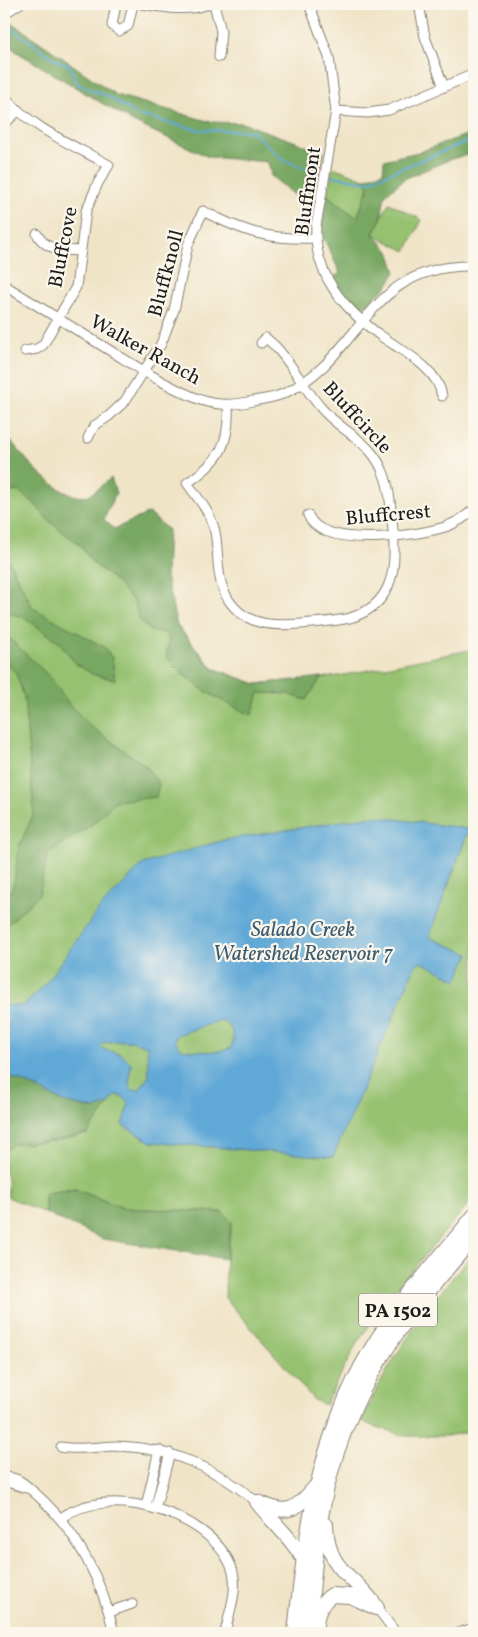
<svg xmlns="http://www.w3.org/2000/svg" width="478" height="1637" viewBox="0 0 478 1637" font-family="Vollkorn,serif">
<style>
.green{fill:#95c16f;stroke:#586e46}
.forest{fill:#78a762;stroke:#4a623f}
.water{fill:#60a9d7;stroke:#3e627a;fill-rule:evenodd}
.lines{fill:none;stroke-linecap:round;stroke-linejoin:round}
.stream{stroke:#60a9d7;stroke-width:2}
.minor-casing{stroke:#868072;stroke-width:11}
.highway-casing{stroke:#868072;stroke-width:16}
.minor{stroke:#fff;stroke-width:9}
.highway{stroke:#fff;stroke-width:14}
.labels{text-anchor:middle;stroke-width:4.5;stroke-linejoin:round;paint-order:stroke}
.shield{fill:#fbf7ec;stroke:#5f5e5a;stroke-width:1}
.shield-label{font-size:19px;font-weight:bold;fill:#1c1c1c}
.street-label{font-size:20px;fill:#1c1c1c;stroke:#fbf7ec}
.water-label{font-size:21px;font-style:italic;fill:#3b5b70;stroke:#fbf7ec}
</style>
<rect width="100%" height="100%" fill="#fbf7ec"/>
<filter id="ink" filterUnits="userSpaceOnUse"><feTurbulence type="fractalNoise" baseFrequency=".02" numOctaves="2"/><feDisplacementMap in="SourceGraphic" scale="10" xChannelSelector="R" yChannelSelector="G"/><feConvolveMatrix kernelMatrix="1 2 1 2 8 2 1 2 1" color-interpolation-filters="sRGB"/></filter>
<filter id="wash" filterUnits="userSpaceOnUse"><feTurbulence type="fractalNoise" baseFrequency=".0096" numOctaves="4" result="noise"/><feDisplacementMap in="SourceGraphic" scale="20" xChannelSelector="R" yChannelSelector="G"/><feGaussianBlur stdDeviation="1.12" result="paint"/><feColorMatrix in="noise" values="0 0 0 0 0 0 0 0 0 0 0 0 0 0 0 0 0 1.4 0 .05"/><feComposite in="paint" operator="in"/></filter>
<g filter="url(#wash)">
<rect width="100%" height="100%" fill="#f0e4c7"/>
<!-- green -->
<g class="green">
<polygon points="333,167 364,179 369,186 357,218 327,195"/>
<polygon points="389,203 422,220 406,251 373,234"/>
<polygon points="4,458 141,583 213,668 256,684 339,676 470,650 474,640 474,1198 388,1298 357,1343 325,1405 314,1400 225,1298 226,1259 232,1222 222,1212 123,1208 75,1189 45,1193 45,1213 8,1197 7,1176 4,1173 4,1153 13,1144 55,1141 109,1105 64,1102 29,1084 4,1075"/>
<path d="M474,1252V1431L446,1436H405L361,1422C391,1355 426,1308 474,1252Z"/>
</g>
<!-- forest -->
<g class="forest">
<polygon points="5,18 116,95 211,122 243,123 324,152 312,209 271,176 268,162 209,157 133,122 17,52 4,41"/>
<polygon points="474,132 474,153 451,159 404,179 385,195 381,219 373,234 389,251 396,272 387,286 361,310 342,294 332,279 340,273 321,232 327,195 357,218 369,186 364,179 383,172 384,160 422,151"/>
<path d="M4,431C17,451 60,502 86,496C94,494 104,483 111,478L116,493L104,519L114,529L149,513L168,530L166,576L177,626L212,668L256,684L322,677L306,700L287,694L259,693L252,715C218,700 190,685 166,657L169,639L165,633L150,631L140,620L134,602L114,580L92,562L80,545L49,521L33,502L18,491L4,493Z"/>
<polygon points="4,551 33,608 104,647 112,658 115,680 92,674 76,664 59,642 25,618 4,611"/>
<polygon points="4,633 52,679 69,704 94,729 146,766 159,784 156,797 115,801 93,824 48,853 39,895 4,928 4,906 14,883 19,846 34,813 24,697 16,673 4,661"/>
<polygon points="4,1075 29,1084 64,1102 94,1109 109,1104 87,1134 55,1141 13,1144 4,1153"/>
<polygon points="75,1189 123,1208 222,1212 232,1222 226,1259 103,1239 45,1213 45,1193"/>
</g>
<!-- water -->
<path class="water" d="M373,816L469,829L429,937L469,954L457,980L423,963L419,962L415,966L333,1157L151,1142L122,1125L129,1103L123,1097L116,1095L109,1104L94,1109L64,1102L29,1084L4,1075V1005L23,1006L43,987L99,909L143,864L224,840ZM222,1020C232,1027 236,1036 231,1048C215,1054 199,1051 181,1049L175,1041L177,1035ZM115,1041H132L147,1046L149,1076L139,1090H131L129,1082L131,1063L121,1054L105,1050L100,1046L103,1043Z"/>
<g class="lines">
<!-- stream -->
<g class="stream">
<polyline points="5,24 56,60 69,65 78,84 109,97 137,115 199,130 252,131 283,160 320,174"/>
<polyline points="333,176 367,182 474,139"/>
</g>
</g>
</g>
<g filter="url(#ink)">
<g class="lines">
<defs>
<g id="minor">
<polyline points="116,4 112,25 119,31 128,26 133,4"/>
<path d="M142,4C166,8 186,12 209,4"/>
<polyline points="214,4 221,31 219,57"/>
<path d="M309,4L329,57L336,111L316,226C313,274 344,309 381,336C402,351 438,368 442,396"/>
<polyline points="419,4 425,37 444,87"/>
<polyline points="4,14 19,4"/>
<path d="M4,96C31,128 73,145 109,165L98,183L86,211L76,287L43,345L37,349L25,351"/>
<polyline points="336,111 368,113 389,110 474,74"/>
<polyline points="4,124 18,111"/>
<path d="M37,234C46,251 63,250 80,251"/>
<path d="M4,285C41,308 77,330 114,353C142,370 170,388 201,400C218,406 236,405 253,401C263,399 274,398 283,394C363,358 365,263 474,266"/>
<path d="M228,405C230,444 220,461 187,483C198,498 211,513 215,532C220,558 214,585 234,607C251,626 277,626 301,624C317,622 334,622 350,618C393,605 397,569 393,530C391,512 391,494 385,477C373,441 345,435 322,409C305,390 293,365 275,346L266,338L261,343"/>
<path d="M88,438L94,426L109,416L125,401L161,344L174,310L188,245L203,211C244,232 269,240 315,238"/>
<path d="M308,515C322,550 415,536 445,527C456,523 466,517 474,509"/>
<path d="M61,1447C80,1451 99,1446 118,1446C172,1448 216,1468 257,1502"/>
<path d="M4,1477C20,1477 25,1485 36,1494C76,1529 103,1582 114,1633"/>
<polyline points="4,1481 30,1489"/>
<polyline points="146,1506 159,1450"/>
<polyline points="155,1509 170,1453"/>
<path d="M61,1518C107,1483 209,1512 231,1566C240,1588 229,1611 225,1633"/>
<polyline points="377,1608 396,1633"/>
<polyline points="109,1612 132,1604"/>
<polyline points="458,1633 474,1628"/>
</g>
<g id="highway">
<path d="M257,1502C273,1523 289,1535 303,1558"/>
<path d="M258,1502C287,1516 295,1511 315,1487"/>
<path d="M326,1525C328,1575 355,1573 377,1608"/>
<path d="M316,1625C317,1612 321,1602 332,1595L350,1596L376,1608"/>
<path d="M295,1633C305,1534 318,1438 370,1351C399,1302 438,1260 474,1216"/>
<path d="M308,1633C314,1580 316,1524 331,1472C346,1417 375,1362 409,1316C429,1289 452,1263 474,1237"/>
</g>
</defs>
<!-- minor casing -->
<use href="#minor" class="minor-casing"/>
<!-- highway casing -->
<use href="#highway" class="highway-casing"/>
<!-- minor -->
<use href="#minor" class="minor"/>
<!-- highway -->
<use href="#highway" class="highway"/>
</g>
</g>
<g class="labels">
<!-- shield labels -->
<rect class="shield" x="359" y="1293.5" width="78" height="33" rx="4"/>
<g class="shield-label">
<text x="398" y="1317">PA 1502</text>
</g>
<!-- street labels -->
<g class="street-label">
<text transform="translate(307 191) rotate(-82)" y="7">Bluffmont</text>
<text transform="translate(62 247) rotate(-79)" y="7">Bluffcove</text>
<text transform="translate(165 273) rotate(-75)" y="7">Bluffknoll</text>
<text transform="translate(146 349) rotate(29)" y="7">Walker Ranch</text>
<text transform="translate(358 417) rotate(47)" y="7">Bluffcircle</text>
<text transform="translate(388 514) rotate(-5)" y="7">Bluffcrest</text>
</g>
<!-- water labels -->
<g class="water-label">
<text x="303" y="936">Salado Creek<tspan x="303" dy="24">Watershed Reservoir 7</tspan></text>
</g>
</g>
<!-- margin -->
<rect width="478" height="1637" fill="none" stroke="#fbf7ec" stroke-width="20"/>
</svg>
